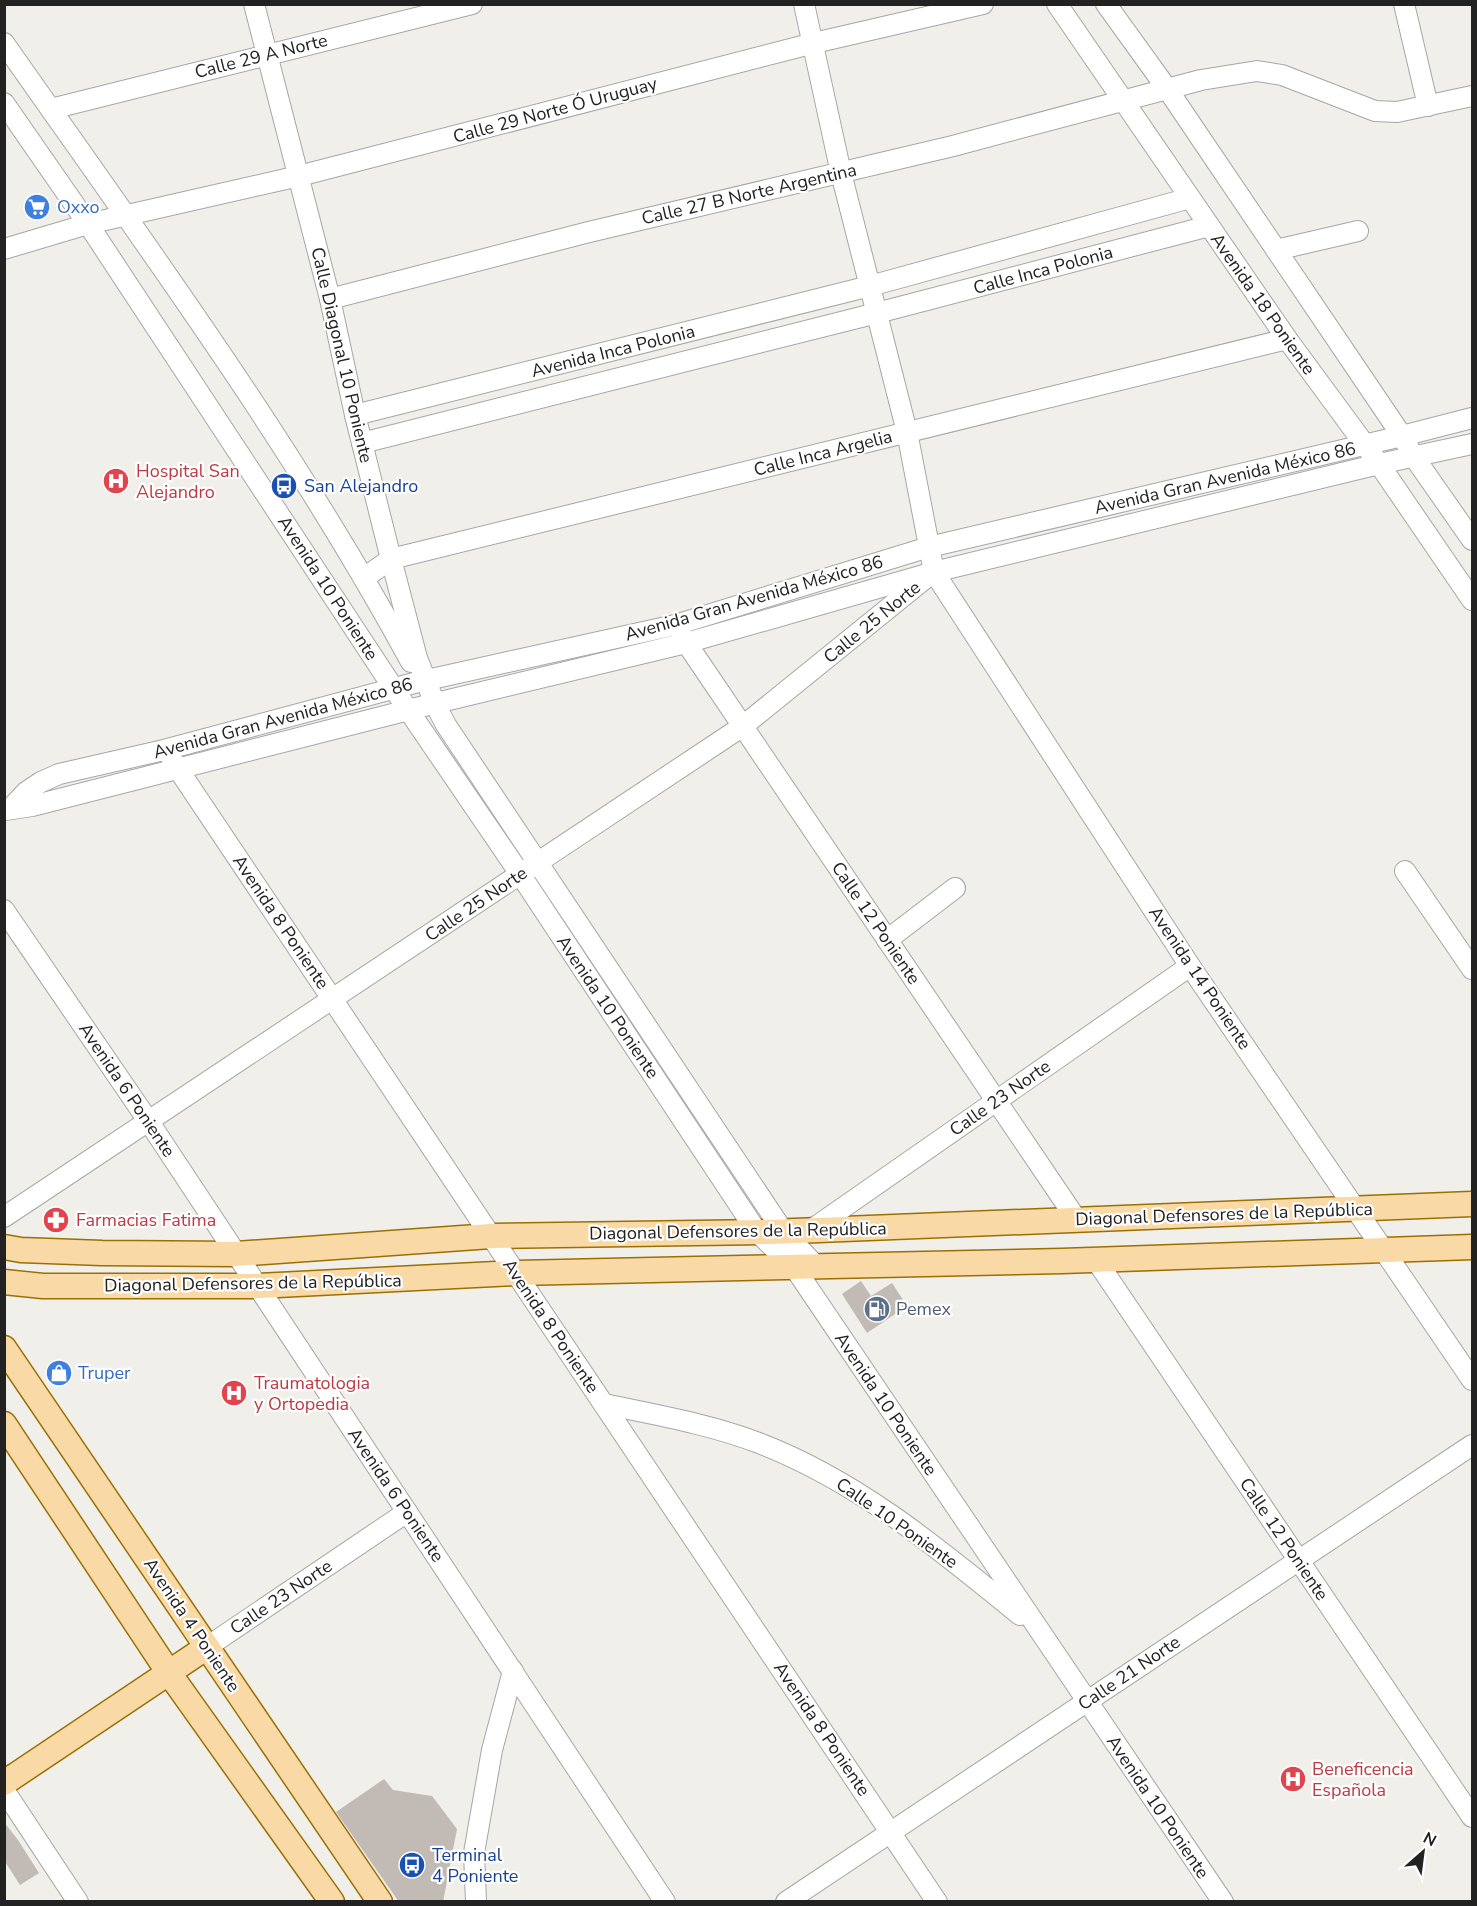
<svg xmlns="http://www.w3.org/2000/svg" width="1477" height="1906" viewBox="0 0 1477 1906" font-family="'Nunito Sans',sans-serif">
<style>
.building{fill:#c2bbb5}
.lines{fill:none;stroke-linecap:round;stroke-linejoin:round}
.minor-casing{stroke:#a6a6a6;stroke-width:22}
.major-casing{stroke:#9a7005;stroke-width:27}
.minor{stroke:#fff;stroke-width:20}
.major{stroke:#f9d9a6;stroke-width:24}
.labels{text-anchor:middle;stroke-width:4.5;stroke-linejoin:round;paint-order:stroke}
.street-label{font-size:18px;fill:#222;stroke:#fff}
.shop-label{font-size:18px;fill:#366cbe;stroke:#fff;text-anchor:start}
.health-label{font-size:18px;fill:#be3a42;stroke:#fff;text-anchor:start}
.transit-label{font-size:18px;fill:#164399;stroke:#fff;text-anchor:start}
.service-label{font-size:18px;fill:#4e5e75;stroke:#fff;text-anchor:start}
</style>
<rect width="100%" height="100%" fill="#f1efe9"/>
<!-- building -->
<g class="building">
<polygon points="861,1281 871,1296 892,1283 907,1306 867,1333 842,1294"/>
<polygon points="384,1779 393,1790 432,1796 457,1829 443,1902 399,1902 336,1812"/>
<polygon points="4,1822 18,1840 39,1873 20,1885 4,1860"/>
</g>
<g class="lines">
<defs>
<g id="minor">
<polyline points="254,4 330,299 355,415 391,559 417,658 435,704 446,725 783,1231 816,1266"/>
<polyline points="804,4 841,173 907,432 934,572 1190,966 1472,1380"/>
<polyline points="1057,4 1287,339 1379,464 1472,600"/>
<polyline points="1106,4 1168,90 1402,436 1414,457 1472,540"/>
<polyline points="1404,4 1428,106"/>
<path d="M4,43C146,245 293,445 411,662"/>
<polyline points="4,103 88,224 394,689 520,874 757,1232 794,1267 1223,1902"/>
<polyline points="51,109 472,4"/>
<polyline points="4,249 88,224 299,176 814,43 983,4"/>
<polyline points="1276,250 1358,231"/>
<polyline points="330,299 589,232 953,146 1201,80 1257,71 1282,75 1375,111 1397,112 1472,96"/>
<polyline points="355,415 870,286 1190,198"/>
<polyline points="362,443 877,313 1209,226"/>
<polyline points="364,578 391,559 1287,339"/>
<polyline points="681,635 1077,1220"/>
<polyline points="172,760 937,1902"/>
<polyline points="11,808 26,792 41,782 59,774 164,750 418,682 675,625 929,547 1402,436 1472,418"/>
<polyline points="6,810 32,806 432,704 686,643 934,572 1379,464 1472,444"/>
<polyline points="1405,871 1472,969"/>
<polyline points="4,910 149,1122 665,1902"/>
<polyline points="887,940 955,888"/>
<polyline points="4,1217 743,726 927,577"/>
<polyline points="811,1230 1190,966"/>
<polyline points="1096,1260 1472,1817"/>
<path d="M604,1404C656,1415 709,1424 759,1443C858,1481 939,1549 1020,1615"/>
<polyline points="207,1647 407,1512"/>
<polyline points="4,1790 78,1902"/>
<polyline points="476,1902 474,1853 492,1750 513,1671"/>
<polyline points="786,1902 1472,1445"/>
</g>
<g id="major">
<polyline points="4,1247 21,1250 102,1253 236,1254 491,1236 769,1232 1472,1204"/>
<polyline points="4,1282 43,1286 258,1286 517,1273 1062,1261 1472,1247"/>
<polyline points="4,1348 380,1902"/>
<polyline points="4,1424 169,1673 332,1902"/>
<polyline points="4,1783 207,1647"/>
</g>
</defs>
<!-- minor casing -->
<use href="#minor" class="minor-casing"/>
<!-- major casing -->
<use href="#major" class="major-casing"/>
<!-- minor -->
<use href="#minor" class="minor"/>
<!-- major -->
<use href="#major" class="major"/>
</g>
<!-- icons -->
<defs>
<symbol id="supermarket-disc" viewBox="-11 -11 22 22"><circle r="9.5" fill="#3f7fe0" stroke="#fff"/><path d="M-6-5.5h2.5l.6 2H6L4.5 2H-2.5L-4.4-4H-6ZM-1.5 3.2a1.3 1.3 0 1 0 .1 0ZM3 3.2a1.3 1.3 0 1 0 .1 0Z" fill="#fff"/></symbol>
<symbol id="hospital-disc" viewBox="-11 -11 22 22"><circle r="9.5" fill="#e0444e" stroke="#fff"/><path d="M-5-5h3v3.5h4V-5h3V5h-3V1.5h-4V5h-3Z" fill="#fff"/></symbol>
<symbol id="bus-disc" viewBox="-11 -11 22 22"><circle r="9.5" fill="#1a4fb4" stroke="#fff"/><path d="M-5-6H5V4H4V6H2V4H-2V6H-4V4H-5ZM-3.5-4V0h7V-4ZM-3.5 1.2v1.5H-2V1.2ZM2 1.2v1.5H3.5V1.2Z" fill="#fff"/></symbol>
<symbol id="pharmacy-disc" viewBox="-11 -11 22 22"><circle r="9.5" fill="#e0444e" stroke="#fff"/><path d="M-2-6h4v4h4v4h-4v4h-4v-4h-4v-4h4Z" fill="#fff"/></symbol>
<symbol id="fuel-disc" viewBox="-11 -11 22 22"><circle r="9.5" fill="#5c6f8a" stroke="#fff"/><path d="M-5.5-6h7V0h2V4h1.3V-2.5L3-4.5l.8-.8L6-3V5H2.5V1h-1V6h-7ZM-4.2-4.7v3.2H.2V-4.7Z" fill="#fff"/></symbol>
<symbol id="shop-disc" viewBox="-11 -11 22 22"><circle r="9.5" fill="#3f7fe0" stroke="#fff"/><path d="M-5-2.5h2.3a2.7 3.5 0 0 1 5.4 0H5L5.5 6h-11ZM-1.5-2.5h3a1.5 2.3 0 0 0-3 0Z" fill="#fff"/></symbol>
</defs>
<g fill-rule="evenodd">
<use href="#supermarket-disc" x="22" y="192" width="30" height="30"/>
<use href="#hospital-disc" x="101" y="466" width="30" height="30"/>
<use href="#bus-disc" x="269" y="471" width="30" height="30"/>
<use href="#pharmacy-disc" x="41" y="1205" width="30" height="30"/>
<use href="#fuel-disc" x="862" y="1294" width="30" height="30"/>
<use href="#shop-disc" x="44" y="1358" width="30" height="30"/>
<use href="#hospital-disc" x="219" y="1378" width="30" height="30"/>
<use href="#hospital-disc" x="1278" y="1764" width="30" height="30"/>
<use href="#bus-disc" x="397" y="1850" width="30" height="30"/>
</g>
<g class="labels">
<!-- street labels -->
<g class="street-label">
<text transform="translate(261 56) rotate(-14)" y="6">Calle 29 A Norte</text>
<text transform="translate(555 110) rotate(-15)" y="6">Calle 29 Norte Ó Uruguay</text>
<text transform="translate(749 194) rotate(-13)" y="6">Calle 27 B Norte Argentina</text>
<text transform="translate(1043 270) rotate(-15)" y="6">Calle Inca Polonia</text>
<text transform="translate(1263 304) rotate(55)" y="6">Avenida 18 Poniente</text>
<text transform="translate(613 351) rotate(-14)" y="6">Avenida Inca Polonia</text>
<text transform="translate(342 355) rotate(77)" y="6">Calle Diagonal 10 Poniente</text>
<text transform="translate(823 453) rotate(-14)" y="6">Calle Inca Argelia</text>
<text transform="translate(1225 478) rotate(-13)" y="6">Avenida Gran Avenida México 86</text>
<text transform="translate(328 588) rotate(57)" y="6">Avenida 10 Poniente</text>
<text transform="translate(754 598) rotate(-16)" y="6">Avenida Gran Avenida México 86</text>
<text transform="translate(872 622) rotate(-39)" y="6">Calle 25 Norte</text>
<text transform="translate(283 718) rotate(-15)" y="6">Avenida Gran Avenida México 86</text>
<text transform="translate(476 904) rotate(-34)" y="6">Calle 25 Norte</text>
<text transform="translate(281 922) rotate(56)" y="6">Avenida 8 Poniente</text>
<text transform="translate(876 923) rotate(56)" y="6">Calle 12 Poniente</text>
<text transform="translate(1200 978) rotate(56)" y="6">Avenida 14 Poniente</text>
<text transform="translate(608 1007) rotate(56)" y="6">Avenida 10 Poniente</text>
<text transform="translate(127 1090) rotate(56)" y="6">Avenida 6 Poniente</text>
<text transform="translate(1000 1098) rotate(-35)" y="6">Calle 23 Norte</text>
<text transform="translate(1224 1214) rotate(-2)" y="6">Diagonal Defensores de la República</text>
<text transform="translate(738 1231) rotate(-1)" y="6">Diagonal Defensores de la República</text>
<text transform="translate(253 1283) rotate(-1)" y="6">Diagonal Defensores de la República</text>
<text transform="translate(551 1326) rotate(56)" y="6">Avenida 8 Poniente</text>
<text transform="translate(886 1404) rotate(56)" y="6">Avenida 10 Poniente</text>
<text transform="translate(396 1495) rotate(56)" y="6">Avenida 6 Poniente</text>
<text transform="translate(897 1523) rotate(35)" y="6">Calle 10 Poniente</text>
<text transform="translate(1284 1539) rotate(56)" y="6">Calle 12 Poniente</text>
<text transform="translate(281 1597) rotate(-34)" y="6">Calle 23 Norte</text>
<text transform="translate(192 1625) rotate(56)" y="6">Avenida 4 Poniente</text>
<text transform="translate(1129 1673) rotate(-34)" y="6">Calle 21 Norte</text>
<text transform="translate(822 1729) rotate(56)" y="6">Avenida 8 Poniente</text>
<text transform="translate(1158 1807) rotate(56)" y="6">Avenida 10 Poniente</text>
</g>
<!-- shop labels -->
<g class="shop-label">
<text x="57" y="213">Oxxo</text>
<text x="78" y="1379">Truper</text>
</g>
<!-- health labels -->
<g class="health-label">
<text x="136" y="477">Hospital San<tspan x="136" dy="21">Alejandro</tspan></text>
<text x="76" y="1226">Farmacias Fatima</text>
<text x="254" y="1389">Traumatologia<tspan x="254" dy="21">y Ortopedia</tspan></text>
<text x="1312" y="1775">Beneficencia<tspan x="1312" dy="21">Española</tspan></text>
</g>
<!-- transit labels -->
<g class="transit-label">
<text x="304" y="492">San Alejandro</text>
<text x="432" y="1861">Terminal<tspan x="432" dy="21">4 Poniente</tspan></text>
</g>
<!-- service labels -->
<g class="service-label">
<text x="896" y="1315">Pemex</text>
</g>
</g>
<!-- border -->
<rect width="1477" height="1906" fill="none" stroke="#222222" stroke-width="12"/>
<!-- north arrow -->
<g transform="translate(1423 1852) rotate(28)" stroke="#ffffff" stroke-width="4.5" paint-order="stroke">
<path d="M0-4.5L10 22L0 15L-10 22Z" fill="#222222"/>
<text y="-9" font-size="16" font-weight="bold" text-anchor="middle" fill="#222222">N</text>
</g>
</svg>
